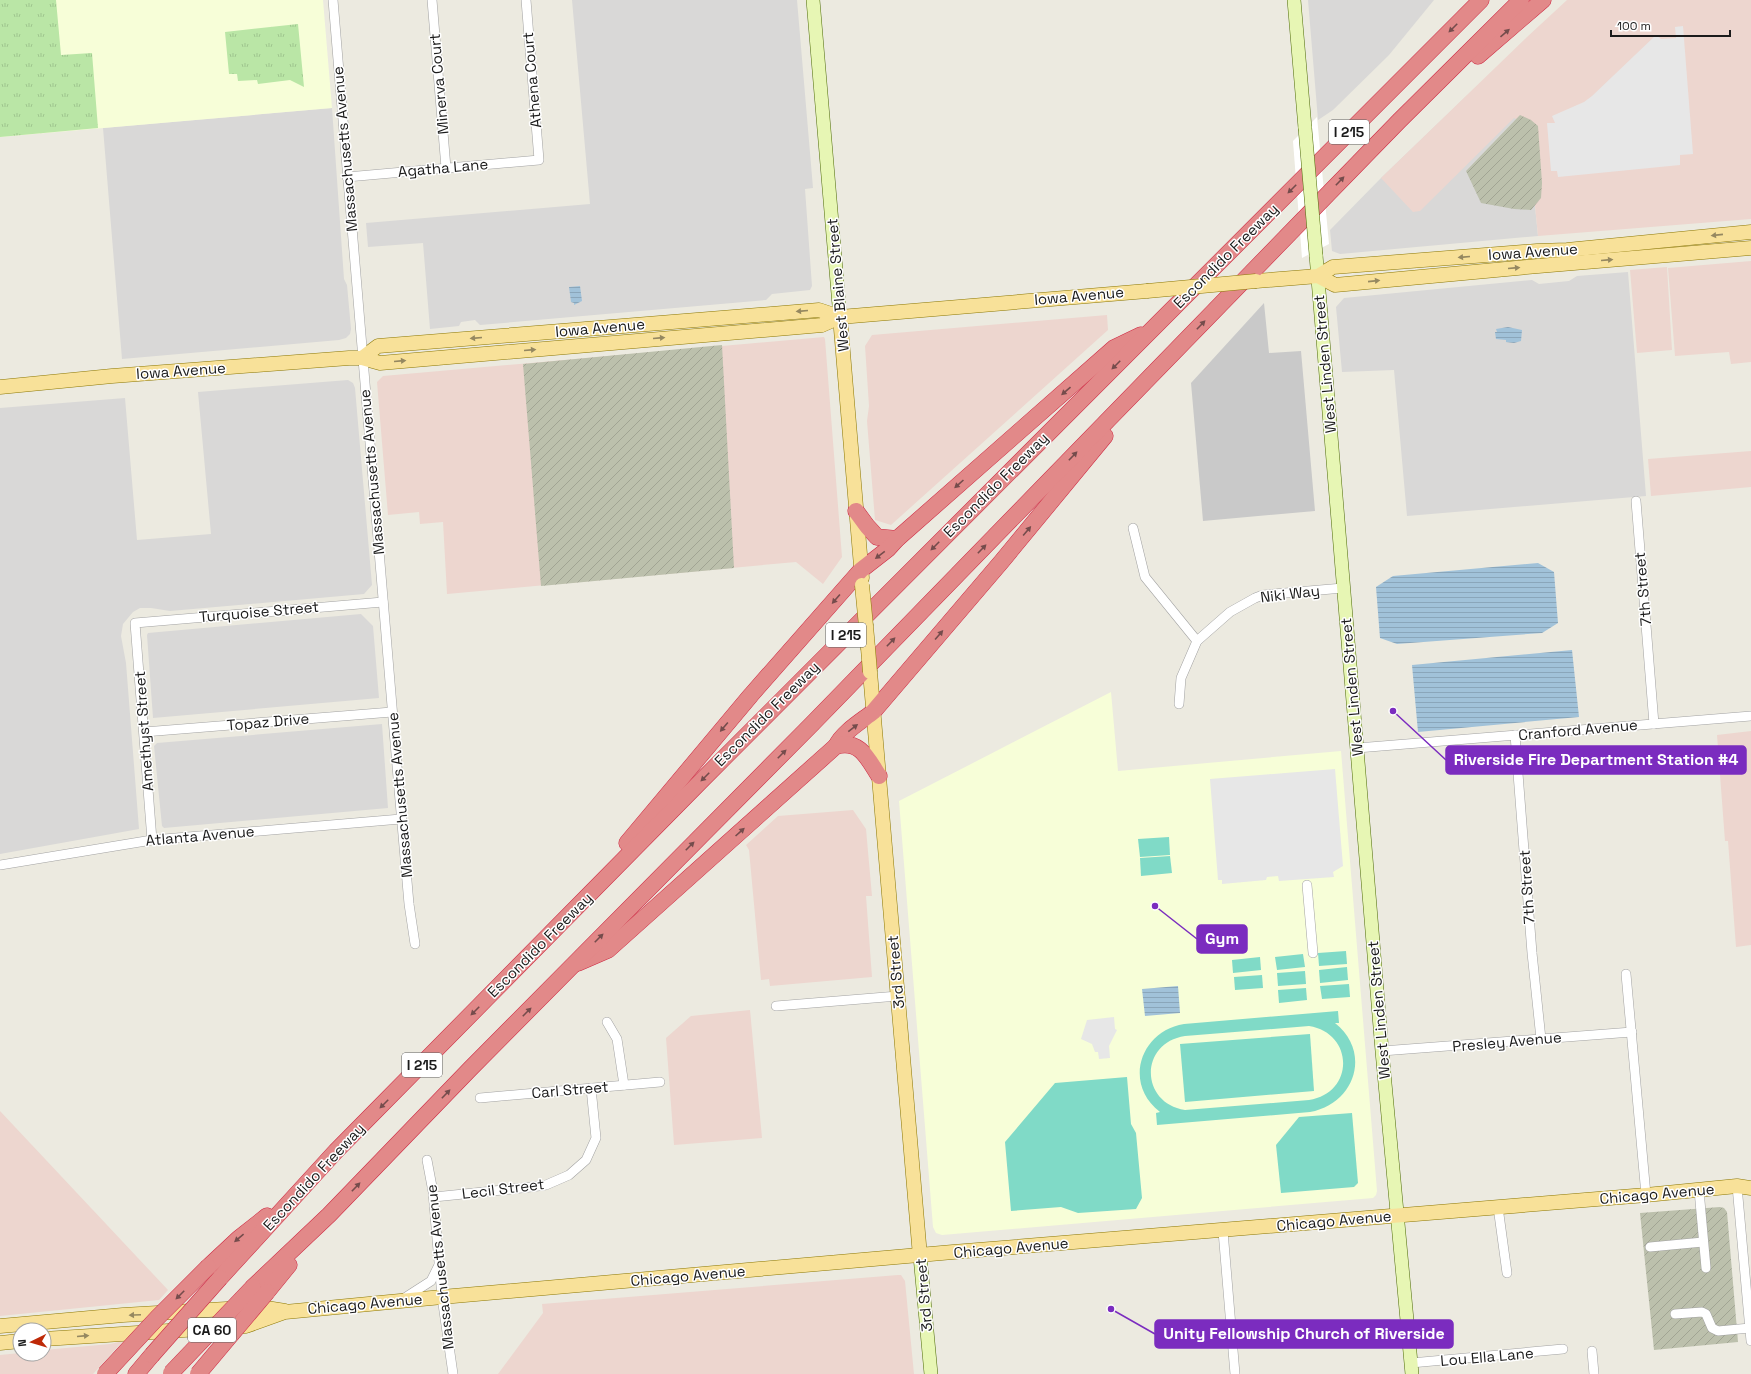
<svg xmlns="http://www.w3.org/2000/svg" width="1751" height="1374" viewBox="0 0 1751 1374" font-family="'Space Grotesk',sans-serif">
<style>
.residential{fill:#d9d8d7}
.commercial{fill:#edd6cf}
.education{fill:#f7fed8}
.religious{fill:#c9c9c9}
.construction{fill:url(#construction-furrows)}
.grass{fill:url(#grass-tufts)}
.pitch{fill:#80dac7;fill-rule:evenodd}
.parking{fill:#e7e7e7}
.water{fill:url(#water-rules)}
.pier{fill:#fff}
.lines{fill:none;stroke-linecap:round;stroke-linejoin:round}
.street-casing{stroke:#a2a2a2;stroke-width:10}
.secondary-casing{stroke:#4e6b08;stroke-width:14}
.primary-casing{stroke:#8c7805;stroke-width:15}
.highway-casing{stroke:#ce2943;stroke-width:17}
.street{stroke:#fff;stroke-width:9}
.secondary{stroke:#e7f6b4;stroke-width:13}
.primary{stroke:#f8e199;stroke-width:14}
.highway{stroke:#e28989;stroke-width:16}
.secondary-bridge-casing{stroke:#4e6b08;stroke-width:14;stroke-linecap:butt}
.primary-bridge-casing{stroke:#8c7805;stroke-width:15;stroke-linecap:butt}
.highway-bridge-casing{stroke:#ce2943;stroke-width:17;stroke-linecap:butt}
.secondary-bridge{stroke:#e7f6b4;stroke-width:13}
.primary-bridge{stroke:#f8e199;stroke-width:14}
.highway-bridge{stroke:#e28989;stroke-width:16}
.oneway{fill:#754c4c}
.oneway2{fill:#958860}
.labels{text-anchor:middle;stroke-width:3;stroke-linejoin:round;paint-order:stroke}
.shield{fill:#fff;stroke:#5f5f5f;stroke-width:1}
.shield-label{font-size:14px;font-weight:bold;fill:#1b1b1b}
.street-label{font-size:15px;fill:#1b1b1b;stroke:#fff}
.leader{fill:none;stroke:#7b2cbf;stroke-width:1.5}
.callout-dot{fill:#7b2cbf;stroke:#fff;stroke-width:1.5}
.callout{fill:#7b2cbf;stroke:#7b2cbf;stroke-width:1.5}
.callout-label{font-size:16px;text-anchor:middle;font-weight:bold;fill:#fff}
</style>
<defs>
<pattern id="construction-furrows" width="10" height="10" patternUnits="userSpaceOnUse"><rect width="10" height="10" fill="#bcc0ac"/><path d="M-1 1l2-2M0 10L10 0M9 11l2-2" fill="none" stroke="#a1a493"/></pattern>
<pattern id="grass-tufts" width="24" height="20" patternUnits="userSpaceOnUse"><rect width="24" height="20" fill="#bae6a6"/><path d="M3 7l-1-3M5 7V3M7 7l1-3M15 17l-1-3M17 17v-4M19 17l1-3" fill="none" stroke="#9fc58e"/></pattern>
<pattern id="water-rules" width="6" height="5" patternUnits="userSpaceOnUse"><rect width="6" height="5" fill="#a1c2d9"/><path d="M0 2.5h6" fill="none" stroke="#8aa6ba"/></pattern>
</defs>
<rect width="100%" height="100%" fill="#eceae0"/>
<!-- residential -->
<g class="residential">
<polygon points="572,0 797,0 813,188 805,189 812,286 810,290 772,294 766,300 480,325 475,320 461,322 459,326 430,329 423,243 368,247 366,223 590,204"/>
<polygon points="1308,0 1434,0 1389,55 1333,110 1318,120"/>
<polygon points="1480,83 1525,123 1527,126 1538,236 1340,254 1332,251 1330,230 1381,178"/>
<polygon points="332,108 344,279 347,285 351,329 350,334 346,338 339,340 122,359 103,128"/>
<polygon points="1628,272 1646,496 1407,516 1394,370 1342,372 1336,307 1344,298 1532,280 1539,284 1569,281 1577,276"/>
<polygon points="348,380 353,383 355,388 372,585 364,594 170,611 151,608 140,608 133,612 123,624 121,636 126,663 139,829 0,854 0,408 125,398 137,540 211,534 198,392"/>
<polygon points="361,614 373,626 379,698 153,718 147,635 148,633"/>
<polygon points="382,724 388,808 164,828 162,826 154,746 157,743"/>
</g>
<!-- commercial -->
<g class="commercial">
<polygon points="1567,0 1751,0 1751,219 1538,236 1527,126 1525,123 1514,118 1420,211 1413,212 1381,178 1527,37"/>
<polygon points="1751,261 1751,362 1731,364 1729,352 1675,356 1668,268"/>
<polygon points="1667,267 1672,350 1637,353 1630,270"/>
<polygon points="1107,315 1108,330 891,525 875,520 867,421 869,406 865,346 872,335"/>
<polygon points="824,337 825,339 842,557 823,584 796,562 447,594 443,522 420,524 419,512 388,515 377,382 383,376"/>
<polygon points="1751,451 1751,487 1651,496 1648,459"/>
<polygon points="1751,731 1751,945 1736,947 1728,841 1725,841 1717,735"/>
<polygon points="853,810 866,829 872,896 866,896 872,977 770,986 769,979 761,980 749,850 746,845 778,816"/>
<polygon points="750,1010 762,1138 674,1145 666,1038 691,1016"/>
<polygon points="0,1111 168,1290 159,1300 0,1316"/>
<polygon points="898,1275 901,1275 905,1281 914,1374 498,1374 543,1313 542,1304"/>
<polygon points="123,1341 93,1374 0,1374 0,1355 20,1353 20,1354 44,1354 44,1350 110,1344"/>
</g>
<!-- education -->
<g class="education">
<polygon points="0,0 323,0 332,108 0,137"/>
<polygon points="1111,692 1118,771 1341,751 1377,1191 1376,1195 1373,1198 942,1235 936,1233 933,1227 899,801"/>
</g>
<!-- religious -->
<polygon class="religious" points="1264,303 1269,353 1301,351 1315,511 1203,521 1191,383"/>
<!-- construction -->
<g class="construction">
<polygon points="1520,115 1531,120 1538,126 1542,183 1541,198 1531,210 1514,209 1481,203 1466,171"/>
<polygon points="722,345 734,568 541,586 523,364"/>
<polygon points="1720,1207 1724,1208 1727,1212 1738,1342 1654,1350 1640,1213"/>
</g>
<!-- grass -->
<g class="grass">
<polygon points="0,0 56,0 61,55 92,53 98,128 0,137"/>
<polygon points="298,24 304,87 290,80 258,84 257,80 238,81 237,74 229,74 225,32"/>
</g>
<!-- pitch -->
<g class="pitch">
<polygon points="1169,837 1170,855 1140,857 1138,839"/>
<polygon points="1170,856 1172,873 1141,876 1140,858"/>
<polygon points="1346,951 1347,964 1319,966 1318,953"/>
<polygon points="1303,954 1305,967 1277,970 1275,957"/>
<polygon points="1260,957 1261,970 1233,973 1232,960"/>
<polygon points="1347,967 1348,980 1320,983 1319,970"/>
<polygon points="1305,971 1306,984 1278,986 1277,973"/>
<polygon points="1262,975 1263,988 1235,990 1234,977"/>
<polygon points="1349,984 1350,997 1322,999 1320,986"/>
<polygon points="1306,988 1307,1000 1279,1003 1278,990"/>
<path d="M1338,1011L1339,1023H1335C1372,1052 1355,1104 1310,1112L1157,1125L1156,1113L1160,1112C1123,1084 1140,1031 1184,1024ZM1309,1026C1354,1033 1355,1093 1309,1100L1185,1110C1140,1103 1139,1043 1185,1036Z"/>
<polygon points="1310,1034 1314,1091 1185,1102 1180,1044"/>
<polygon points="1127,1077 1131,1124 1136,1133 1142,1198 1136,1209 1078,1213 1061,1207 1011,1211 1005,1142 1055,1083"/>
<polygon points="1352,1113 1358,1183 1354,1187 1281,1193 1276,1145 1299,1117"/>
</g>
<!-- parking -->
<g class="parking">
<polygon points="1683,26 1693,154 1680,155 1680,165 1558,177 1557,171 1551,171 1547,123 1555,123 1552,116 1584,102 1592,96 1656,35 1661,39 1676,38 1675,27"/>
<polygon points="1335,769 1343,866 1333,872 1334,877 1279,881 1278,876 1267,877 1266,880 1222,884 1222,880 1218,880 1210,779"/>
<polygon points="1114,1017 1115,1029 1117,1030 1109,1046 1110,1058 1099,1059 1098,1052 1095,1052 1092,1044 1081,1039 1087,1020"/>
</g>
<!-- water -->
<g class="water">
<polygon points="580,286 582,301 574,305 574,303 571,302 569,287"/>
<polygon points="1508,327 1522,330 1521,341 1514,343 1506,342 1506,340 1496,339 1495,332 1497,332 1496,329"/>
<polygon points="1538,563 1554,572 1558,623 1542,633 1397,644 1380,638 1376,587 1393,576"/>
<polygon points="1572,650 1579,717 1418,732 1412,665"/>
<polygon points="1178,986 1180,1013 1145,1016 1142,989"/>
</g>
<!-- pier -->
<polygon class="pier" points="1317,117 1329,244 1302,258 1293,141"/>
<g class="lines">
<defs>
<g id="street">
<polyline points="333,0 397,766 409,904 415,944"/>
<polyline points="432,0 446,168"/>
<polyline points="347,177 539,160 526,0"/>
<polyline points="1636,501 1654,724"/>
<polyline points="1133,528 1145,577 1197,641"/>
<polyline points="1179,704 1181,678 1197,641 1230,612 1255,598 1263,595 1343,588"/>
<polyline points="144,732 392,712"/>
<polyline points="1515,735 1532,953 1541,1039"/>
<polyline points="1357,748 1751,716"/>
<polyline points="152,840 135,623 383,602"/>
<polyline points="0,865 152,840 401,819"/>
<polyline points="1307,885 1313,953"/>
<polyline points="1626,974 1646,1195"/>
<polyline points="776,1006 898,996"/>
<polyline points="607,1022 617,1039 624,1085"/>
<polyline points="1382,1051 1632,1032"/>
<polyline points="480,1098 660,1082"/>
<polyline points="427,1160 433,1192 442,1297 453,1374"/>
<polyline points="1737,1186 1751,1341"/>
<polyline points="1699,1190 1706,1268"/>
<polyline points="434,1197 531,1187 546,1185 569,1175 586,1160 596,1138 591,1088"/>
<polyline points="1498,1207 1507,1273"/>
<polyline points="1223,1231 1235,1374"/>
<polyline points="1650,1247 1703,1242"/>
<polyline points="403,1299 431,1281 439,1265"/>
<polyline points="1675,1314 1702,1312 1706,1314 1712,1328 1718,1331 1750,1328"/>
<polyline points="1592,1351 1594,1374"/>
<polyline points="1411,1363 1563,1349"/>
</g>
<g id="secondary">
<polyline points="813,0 840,317"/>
<polyline points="1294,0 1305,128"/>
<polyline points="1316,255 1382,1051 1412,1374"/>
<polyline points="920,1256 931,1374"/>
</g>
<g id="primary">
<polyline points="1318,276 1335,285 1538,266 1751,248"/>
<polyline points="1256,281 1318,276 1333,267 1537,251 1567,250 1751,232"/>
<polyline points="840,317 862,578"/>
<polyline points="362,358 378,346 819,310 840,317"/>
<polyline points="0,387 112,376 349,358 362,358 380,363 822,325 840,317 1147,291"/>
<polyline points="866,626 868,648"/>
<polyline points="870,672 920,1256"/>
<polyline points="0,1326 123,1315 260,1307 285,1311"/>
<polyline points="44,1339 246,1326 285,1312 442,1297 953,1252 1646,1195 1737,1186 1751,1188"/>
<polyline points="0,1343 20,1341"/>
</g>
<g id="highway">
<polyline points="1478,56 1543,0"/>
<polyline points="856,511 867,526 877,537 897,539"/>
<path d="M836,746C843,732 860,722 873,712L1002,561L1105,436"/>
<polyline points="627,843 751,695 861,570 888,549 897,539 1114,348 1141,335"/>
<path d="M578,963L608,950L836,746C860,739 868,759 879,776"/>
<polyline points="208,1267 238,1239 267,1216"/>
<polyline points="220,1278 336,1151 703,779 1481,0"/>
<polyline points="253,1287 329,1215 470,1069 812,724 1399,121 1521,0"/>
<polyline points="267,1292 289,1265"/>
<polyline points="136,1374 152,1355"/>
</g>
</defs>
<!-- street casing -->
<use href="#street" class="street-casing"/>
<!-- secondary casing -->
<use href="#secondary" class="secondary-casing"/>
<!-- primary casing -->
<use href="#primary" class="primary-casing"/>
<!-- highway casing -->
<use href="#highway" class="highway-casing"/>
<!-- street -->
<use href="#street" class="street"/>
<!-- secondary -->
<use href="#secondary" class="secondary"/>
<!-- primary -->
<use href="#primary" class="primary"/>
<!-- highway -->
<use href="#highway" class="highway"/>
<defs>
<polyline id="secondary-bridge" points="1305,128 1316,255"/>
<g id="primary-bridge">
<polyline points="1147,291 1256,281"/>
<polyline points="862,585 866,626"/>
<polyline points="868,648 870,672"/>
</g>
<g id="highway-bridge">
<polyline points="152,1355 220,1278"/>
<polyline points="171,1373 253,1287"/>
<polyline points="105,1374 157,1318 208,1267"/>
<polyline points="198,1374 267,1292"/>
</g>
</defs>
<!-- secondary-bridge casing -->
<use href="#secondary-bridge" class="secondary-bridge-casing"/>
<!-- primary-bridge casing -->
<use href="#primary-bridge" class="primary-bridge-casing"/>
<!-- highway-bridge casing -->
<use href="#highway-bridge" class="highway-bridge-casing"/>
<!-- secondary-bridge -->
<use href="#secondary-bridge" class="secondary-bridge"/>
<!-- primary-bridge -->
<use href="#primary-bridge" class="primary-bridge"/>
<!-- highway-bridge -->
<use href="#highway-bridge" class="highway-bridge"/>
</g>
<!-- one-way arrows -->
<defs><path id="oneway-solid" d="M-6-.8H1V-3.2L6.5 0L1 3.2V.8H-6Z"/></defs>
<g class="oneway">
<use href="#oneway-solid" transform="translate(1453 28) rotate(135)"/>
<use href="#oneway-solid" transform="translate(1505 33) rotate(-41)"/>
<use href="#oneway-solid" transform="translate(1340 181) rotate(-46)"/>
<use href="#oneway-solid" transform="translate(1292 189) rotate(135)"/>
<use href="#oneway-solid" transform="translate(1201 325) rotate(-46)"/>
<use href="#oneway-solid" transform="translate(1116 365) rotate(135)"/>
<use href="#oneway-solid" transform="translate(1066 391) rotate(139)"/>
<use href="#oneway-solid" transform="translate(1073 456) rotate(-46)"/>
<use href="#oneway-solid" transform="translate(959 484) rotate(138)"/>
<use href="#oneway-solid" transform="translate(1027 531) rotate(-50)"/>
<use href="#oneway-solid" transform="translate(935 546) rotate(135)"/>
<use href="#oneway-solid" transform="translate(982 549) rotate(-46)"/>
<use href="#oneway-solid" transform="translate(880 555) rotate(143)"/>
<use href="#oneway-solid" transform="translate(836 599) rotate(131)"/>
<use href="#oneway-solid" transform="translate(939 635) rotate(-49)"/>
<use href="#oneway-solid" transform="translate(891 642) rotate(-46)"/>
<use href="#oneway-solid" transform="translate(724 727) rotate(130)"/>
<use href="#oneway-solid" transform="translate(853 728) rotate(-38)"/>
<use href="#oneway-solid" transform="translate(782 754) rotate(-45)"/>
<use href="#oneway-solid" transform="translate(705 777) rotate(135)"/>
<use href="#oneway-solid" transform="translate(740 832) rotate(-42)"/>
<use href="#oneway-solid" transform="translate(690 846) rotate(-45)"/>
<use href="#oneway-solid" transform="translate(599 938) rotate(-45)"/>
<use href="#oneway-solid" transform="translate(475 1011) rotate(135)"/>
<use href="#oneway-solid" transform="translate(527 1012) rotate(-45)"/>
<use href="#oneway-solid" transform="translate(446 1094) rotate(-46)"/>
<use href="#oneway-solid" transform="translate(384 1104) rotate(135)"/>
<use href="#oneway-solid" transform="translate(356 1187) rotate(-46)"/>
<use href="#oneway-solid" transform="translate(239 1238) rotate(140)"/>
<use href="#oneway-solid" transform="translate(180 1295) rotate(135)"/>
</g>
<g class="oneway2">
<use href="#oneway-solid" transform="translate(1717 235) rotate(174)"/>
<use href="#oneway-solid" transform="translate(1464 257) rotate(175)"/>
<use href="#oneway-solid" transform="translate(1607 260) rotate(-5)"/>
<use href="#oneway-solid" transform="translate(1514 268) rotate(-5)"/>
<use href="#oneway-solid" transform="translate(1374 281) rotate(-6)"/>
<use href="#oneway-solid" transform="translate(802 311) rotate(175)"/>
<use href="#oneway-solid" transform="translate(476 338) rotate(175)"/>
<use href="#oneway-solid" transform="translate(659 338) rotate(-5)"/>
<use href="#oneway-solid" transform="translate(530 350) rotate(-5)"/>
<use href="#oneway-solid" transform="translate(400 361) rotate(-5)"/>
<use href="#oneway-solid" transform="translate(135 1315) rotate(178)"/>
<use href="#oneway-solid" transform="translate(83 1336) rotate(-5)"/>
</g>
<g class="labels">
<!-- shield labels -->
<g class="shield">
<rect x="1329" y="120" width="40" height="24" rx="3"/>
<rect x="826" y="623" width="40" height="24" rx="3"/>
<rect x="402" y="1053" width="40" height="24" rx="3"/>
<rect x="188" y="1318" width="48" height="24" rx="3"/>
</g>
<g class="shield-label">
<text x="1349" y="137">I 215</text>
<text x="846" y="640">I 215</text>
<text x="422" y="1070">I 215</text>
<text x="212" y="1335">CA 60</text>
</g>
<!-- street labels -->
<g class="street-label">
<text transform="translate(532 80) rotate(-95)" y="5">Athena Court</text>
<text transform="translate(439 84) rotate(-95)" y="5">Minerva Court</text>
<text transform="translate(345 149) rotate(-95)" y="5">Massachusetts Avenue</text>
<text transform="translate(443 168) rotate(-5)" y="5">Agatha Lane</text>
<text transform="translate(1533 252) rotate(-4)" y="5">Iowa Avenue</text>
<text transform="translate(1226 256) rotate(-45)" y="5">Escondido Freeway</text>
<text transform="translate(838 285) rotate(-95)" y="5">West Blaine Street</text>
<text transform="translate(1079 296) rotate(-5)" y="5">Iowa Avenue</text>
<text transform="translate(600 328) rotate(-5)" y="5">Iowa Avenue</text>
<text transform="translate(1325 364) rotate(-95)" y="5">West Linden Street</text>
<text transform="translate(181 371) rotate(-4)" y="5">Iowa Avenue</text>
<text transform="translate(372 472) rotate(-95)" y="5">Massachusetts Avenue</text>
<text transform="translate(996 485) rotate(-45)" y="5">Escondido Freeway</text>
<text transform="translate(1643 589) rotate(-95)" y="5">7th Street</text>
<text transform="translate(1290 594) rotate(-7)" y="5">Niki Way</text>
<text transform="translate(259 612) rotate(-5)" y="5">Turquoise Street</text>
<text transform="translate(1352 687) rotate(-95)" y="5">West Linden Street</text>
<text transform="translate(767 714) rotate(-45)" y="5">Escondido Freeway</text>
<text transform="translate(268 722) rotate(-5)" y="5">Topaz Drive</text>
<text transform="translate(1578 730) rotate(-5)" y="5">Cranford Avenue</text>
<text transform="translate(144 731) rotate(-94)" y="5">Amethyst Street</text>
<text transform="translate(400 795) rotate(-95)" y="5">Massachusetts Avenue</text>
<text transform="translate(200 836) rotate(-5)" y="5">Atlanta Avenue</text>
<text transform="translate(1527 887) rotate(-94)" y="5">7th Street</text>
<text transform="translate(540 945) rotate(-45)" y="5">Escondido Freeway</text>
<text transform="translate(896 972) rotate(-95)" y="5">3rd Street</text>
<text transform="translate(1379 1010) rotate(-95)" y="5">West Linden Street</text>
<text transform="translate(1507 1042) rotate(-5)" y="5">Presley Avenue</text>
<text transform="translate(570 1090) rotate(-5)" y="5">Carl Street</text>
<text transform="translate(314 1177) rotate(-47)" y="5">Escondido Freeway</text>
<text transform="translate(503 1189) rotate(-7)" y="5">Lecil Street</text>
<text transform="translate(1657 1194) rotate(-5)" y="5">Chicago Avenue</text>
<text transform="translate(1334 1221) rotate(-5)" y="5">Chicago Avenue</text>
<text transform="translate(1011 1248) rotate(-5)" y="5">Chicago Avenue</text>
<text transform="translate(440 1267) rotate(-96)" y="5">Massachusetts Avenue</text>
<text transform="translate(688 1276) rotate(-5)" y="5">Chicago Avenue</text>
<text transform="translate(924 1295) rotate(-95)" y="5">3rd Street</text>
<text transform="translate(365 1304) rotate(-5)" y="5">Chicago Avenue</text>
<text transform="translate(1487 1357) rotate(-5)" y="5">Lou Ella Lane</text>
</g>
</g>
<!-- callouts -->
<path class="leader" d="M1393 711L1446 760M1155 906L1197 939M1111 1309L1155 1334"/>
<g class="callout-dot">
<circle cx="1393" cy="711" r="4"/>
<circle cx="1155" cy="906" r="4"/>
<circle cx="1111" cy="1309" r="4"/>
</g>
<g class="callout">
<rect x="1446" y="746" width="300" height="28" rx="4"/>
<rect x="1197" y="925" width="50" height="28" rx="4"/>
<rect x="1155" y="1320" width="298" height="28" rx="4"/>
</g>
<g class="callout-label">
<text x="1596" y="765">Riverside Fire Department Station #4</text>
<text x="1222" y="944">Gym</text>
<text x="1304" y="1339">Unity Fellowship Church of Riverside</text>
</g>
<!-- north arrow -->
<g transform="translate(32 1342) rotate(265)"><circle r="19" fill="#ffffff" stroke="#a4a4a4"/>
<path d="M0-3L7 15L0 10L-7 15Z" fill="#be2907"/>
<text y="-6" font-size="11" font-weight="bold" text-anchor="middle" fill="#1b1b1b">N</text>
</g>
<!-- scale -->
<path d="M1611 30v6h119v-6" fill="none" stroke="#1b1b1b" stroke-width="2"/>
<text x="1617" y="30" font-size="12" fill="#1b1b1b" stroke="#ffffff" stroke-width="3" paint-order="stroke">100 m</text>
</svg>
